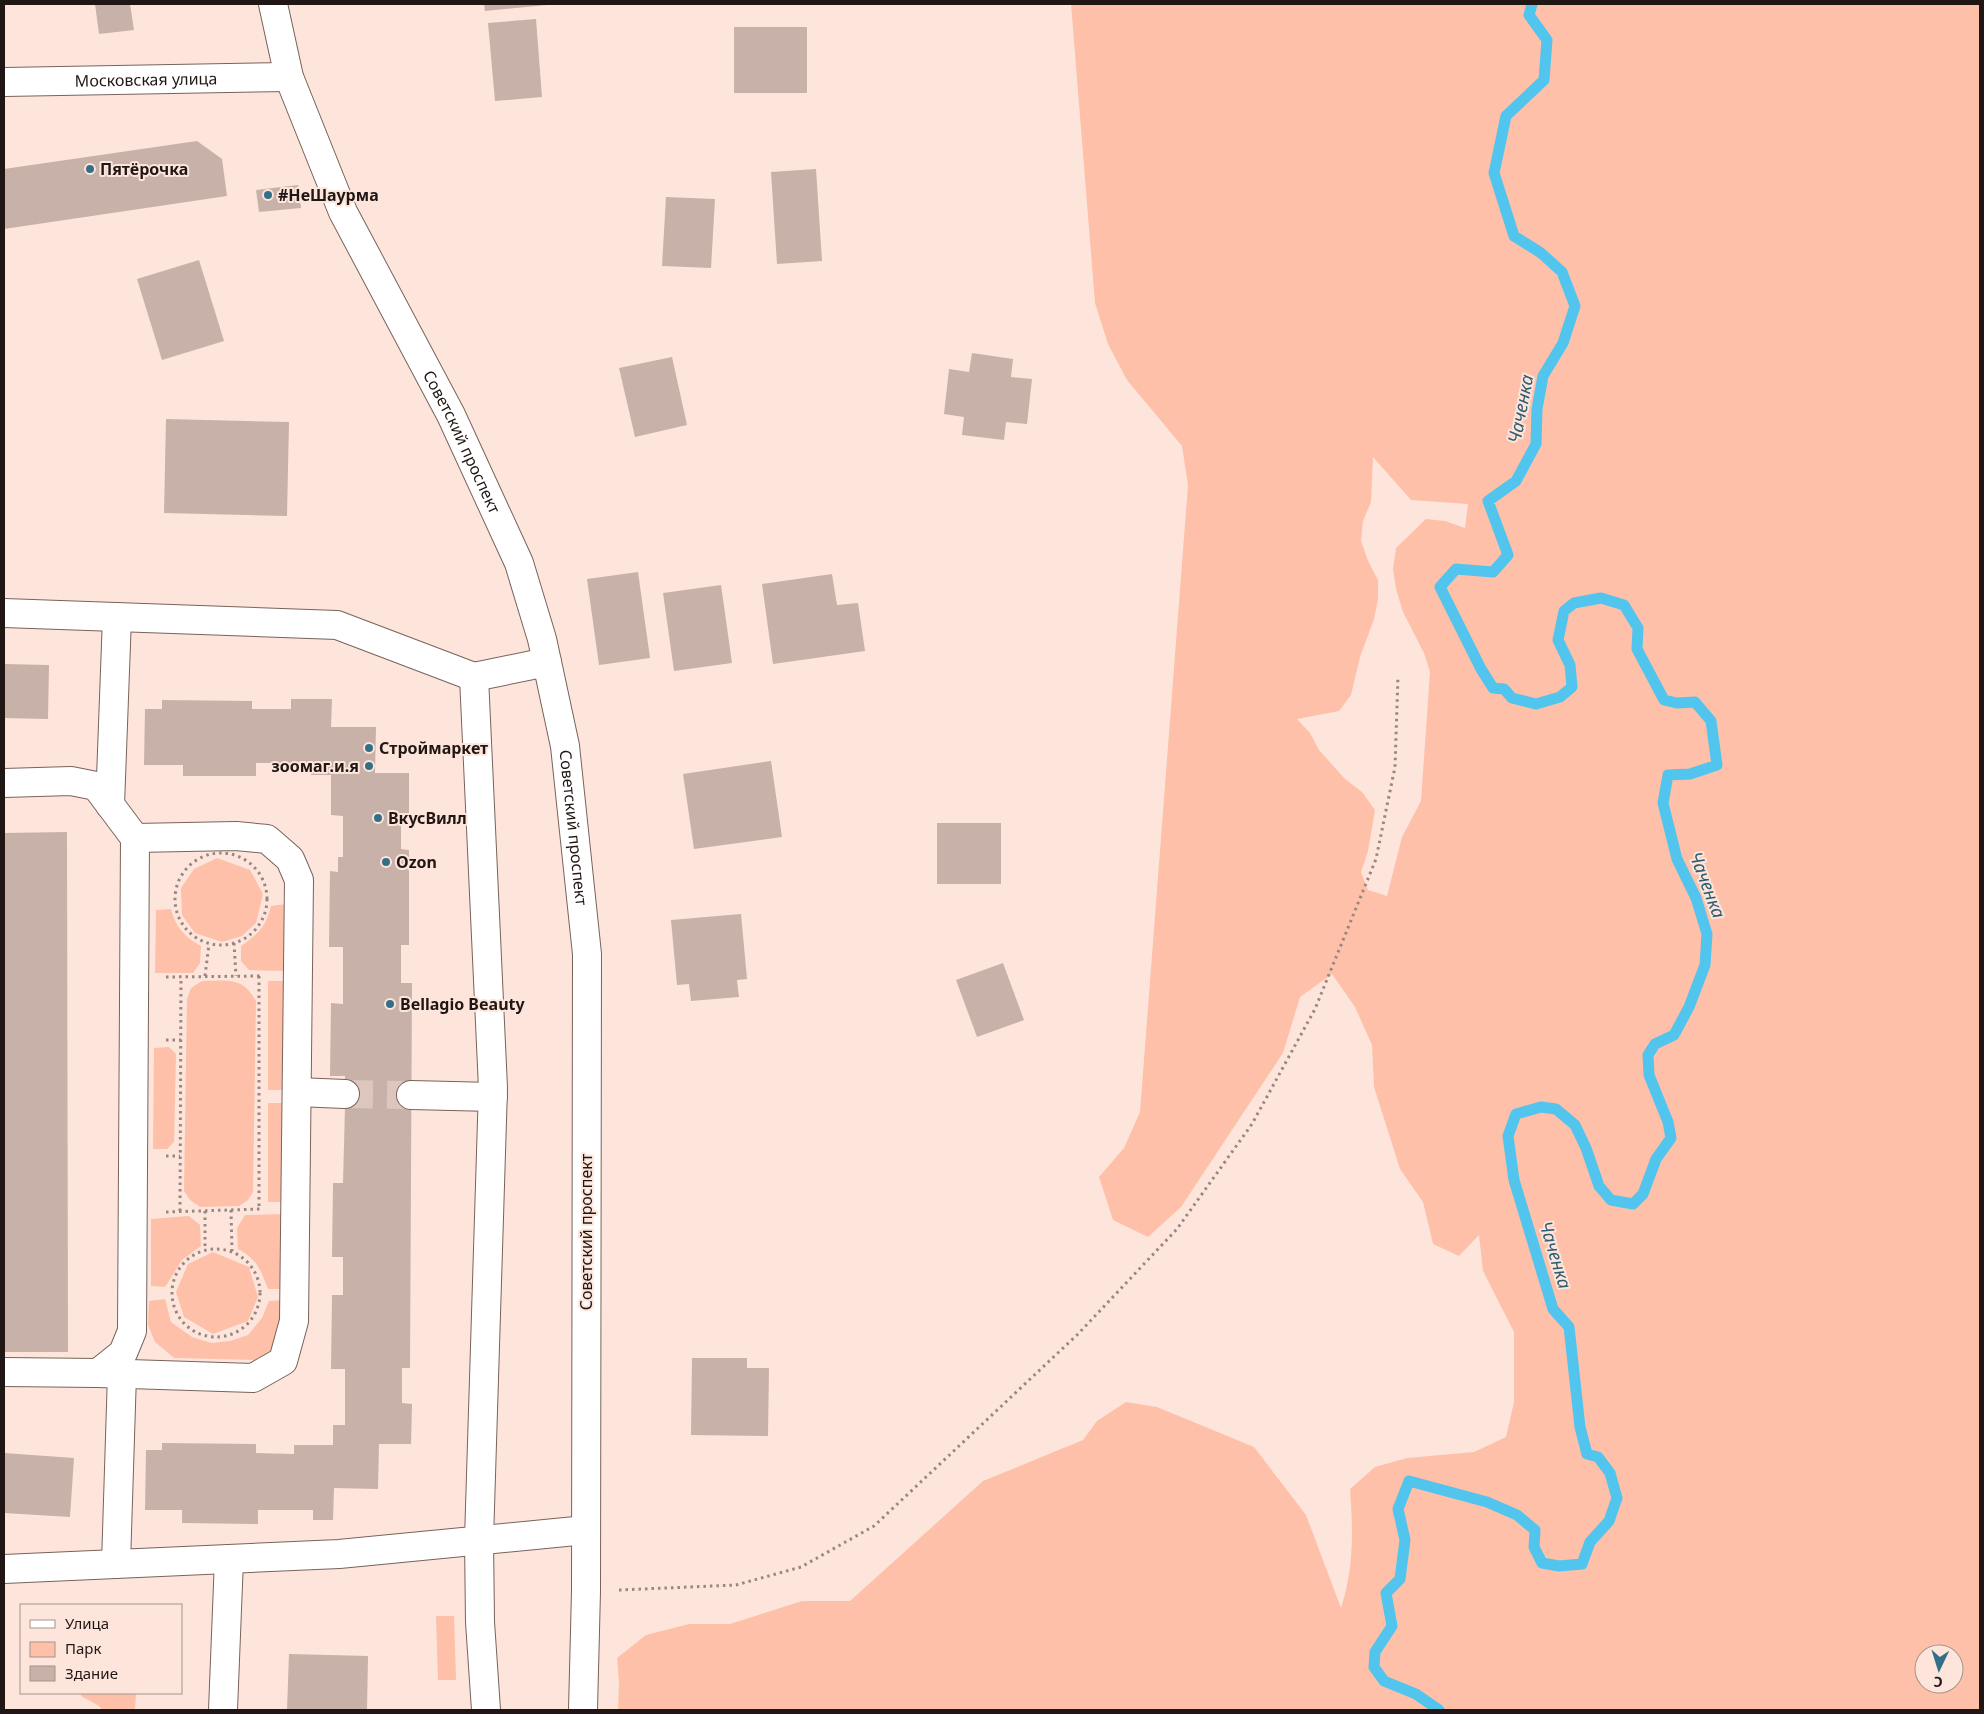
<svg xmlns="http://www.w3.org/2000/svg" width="1984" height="1714" viewBox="0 0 1984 1714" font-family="'Noto Sans',sans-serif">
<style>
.green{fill:#fec0a8;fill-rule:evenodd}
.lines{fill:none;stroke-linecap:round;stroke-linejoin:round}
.stream{stroke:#52c5ee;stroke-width:11}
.building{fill:#c8b1a8}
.minor-tunnel{stroke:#dcc6be;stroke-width:28;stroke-dasharray:28 14;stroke-linecap:butt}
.minor-casing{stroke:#78635b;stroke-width:30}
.path{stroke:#988780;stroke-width:3;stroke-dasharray:2.5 4;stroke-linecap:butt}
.minor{stroke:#fff;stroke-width:28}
.poi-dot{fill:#337087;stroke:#fde5dc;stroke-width:2}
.labels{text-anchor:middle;stroke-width:4;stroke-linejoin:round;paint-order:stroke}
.street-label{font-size:16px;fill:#201714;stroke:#fde5dc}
.poi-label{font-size:16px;font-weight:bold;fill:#201714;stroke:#fde5dc;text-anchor:start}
.water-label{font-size:18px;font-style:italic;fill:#2d5c6e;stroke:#fde5dc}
</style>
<rect width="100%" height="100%" fill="#fde5dc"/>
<!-- green -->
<g class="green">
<path d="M1071,4H1980V1710H618L619,1682L617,1658L646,1635L689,1624H730L802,1601H850L983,1481L1083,1440L1097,1421L1126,1402L1157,1407L1254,1447L1306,1515L1341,1608C1354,1568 1353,1531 1350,1489L1375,1467L1407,1458L1474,1452L1506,1437L1514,1402V1332L1483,1271L1479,1235L1459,1256L1433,1244L1423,1202L1400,1169L1374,1087L1372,1045L1355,1007L1332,974L1300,997L1283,1053L1181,1207L1148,1237L1113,1220L1099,1177L1124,1148L1140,1112L1188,485L1182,446L1127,380L1108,344L1095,303ZM1373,457L1411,500L1468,504L1465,528L1445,521L1426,519L1396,548L1393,569L1396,589L1403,612L1424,653L1430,672L1421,801L1402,837L1387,896L1368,890L1361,872L1368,851L1375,810L1362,792L1345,779L1319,750L1310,733L1297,719L1339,711L1351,695L1360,657L1374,619L1378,599V580L1368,561L1361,541L1363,521L1371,502ZM1924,1654H1954V1684H1924Z"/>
<polygon points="217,858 250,870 263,894 256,923 242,936 222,942 195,933 182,915 181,888 194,869"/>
<path d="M287,904L285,971L249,970L241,961V946C258,934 266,927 271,906Z"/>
<path d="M171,909C176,928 185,937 201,946L200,963L193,973H155L156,910Z"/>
<path d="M202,981C228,981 242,976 256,1001L253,1192L248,1200L239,1206L200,1207L190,1200L184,1191L187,999L191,988Z"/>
<polygon points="268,981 286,981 287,1090 268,1090"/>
<polygon points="169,1047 176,1054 174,1142 167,1149 153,1149 154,1048"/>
<rect x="268" y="1103" width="18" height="99"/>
<path d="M286,1214V1289H268C260,1269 258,1260 238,1249L237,1228L245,1215Z"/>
<polygon points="189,1216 200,1225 201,1246 182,1260 165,1287 151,1286 151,1219"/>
<polygon points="213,1252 249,1267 258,1297 248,1321 213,1334 184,1317 176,1292 188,1264"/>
<polygon points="165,1299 171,1322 192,1337 212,1343 230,1341 248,1335 262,1318 269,1301 286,1300 272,1350 259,1360 174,1358 155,1342 148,1325 149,1301"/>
<polygon points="454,1616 456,1680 438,1680 436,1616"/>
<polygon points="81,1693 136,1693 135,1710 102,1710 99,1706 81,1696"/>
</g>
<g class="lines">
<!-- stream -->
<polyline class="stream" points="1439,1710 1416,1694 1384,1681 1374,1667 1375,1652 1392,1626 1386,1593 1400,1579 1405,1540 1398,1509 1409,1481 1487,1502 1517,1515 1535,1530 1534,1547 1542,1563 1559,1566 1582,1564 1590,1542 1609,1521 1617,1498 1610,1473 1598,1457 1587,1454 1580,1427 1569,1327 1553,1309 1514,1180 1508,1136 1516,1114 1541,1107 1556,1109 1575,1125 1586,1148 1599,1186 1611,1200 1633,1204 1643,1194 1656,1159 1671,1138 1668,1122 1649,1075 1648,1055 1655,1044 1674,1035 1689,1007 1705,965 1707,934 1696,898 1677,859 1663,803 1668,775 1690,774 1717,765 1711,721 1695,702 1677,703 1664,700 1637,649 1638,628 1624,605 1601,598 1574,603 1564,611 1558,640 1570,665 1572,687 1560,697 1536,704 1512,698 1504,689 1493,688 1481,669 1440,587 1456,569 1493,572 1508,555 1488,501 1516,481 1536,444 1537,409 1543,376 1563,343 1575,306 1562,272 1541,253 1514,236 1494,173 1506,116 1544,80 1547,40 1529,15 1532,4"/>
</g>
<!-- building -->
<g class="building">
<polygon points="95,4 130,4 134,30 99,34"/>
<polygon points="484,4 547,4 547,5 485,11"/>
<polygon points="536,19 542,97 495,101 488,23"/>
<rect x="734" y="27" width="73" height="66"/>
<polygon points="197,141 222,159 227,196 4,229 4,169"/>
<polygon points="816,169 822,261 777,264 771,172"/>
<polygon points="298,185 301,208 259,212 256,190"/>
<polygon points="666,197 715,199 711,268 662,266"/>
<polygon points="199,260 224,341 162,360 137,279"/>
<polygon points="972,353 1013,359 1011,377 1032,379 1027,424 1006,422 1004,440 962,435 964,417 944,414 949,369 969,372"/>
<polygon points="672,357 687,425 635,437 619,368"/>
<polygon points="166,419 289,422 287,516 164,513"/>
<polygon points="638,572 650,658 599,665 587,579"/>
<polygon points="832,574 837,605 858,603 865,651 773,664 762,584"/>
<polygon points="721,585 732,663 674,671 663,593"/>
<polygon points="4,664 49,665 48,719 4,718"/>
<polygon points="291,699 332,699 331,727 376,727 375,773 409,773 409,813 401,813 401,849 409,850 409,945 401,945 401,983 412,983 410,1368 402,1368 402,1403 412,1404 411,1444 379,1444 378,1489 334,1488 333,1520 313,1520 313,1510 258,1510 258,1524 182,1523 182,1510 145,1510 146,1450 162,1450 162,1443 256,1444 256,1453 294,1454 294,1445 333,1445 333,1425 345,1425 345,1369 331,1369 332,1295 343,1295 343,1257 332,1257 333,1183 343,1183 345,1107 345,1076 330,1076 331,1003 343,1004 343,947 329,947 330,871 338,872 338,857 343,857 343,816 331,815 331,775 311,775 311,763 256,763 256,776 183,776 183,765 144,765 145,709 162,709 162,700 252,701 252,709 291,709"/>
<polygon points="771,761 782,837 694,849 683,774"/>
<rect x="937" y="823" width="64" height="61"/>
<polygon points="67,832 68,1352 4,1352 4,833"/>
<polygon points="741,914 747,979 737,980 739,997 691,1001 689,984 677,985 671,920"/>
<polygon points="1003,963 1024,1020 977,1037 956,980"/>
<polygon points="692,1358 747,1358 747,1368 769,1368 768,1436 691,1435"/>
<polygon points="4,1453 74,1458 70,1517 4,1513"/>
<polygon points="289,1654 368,1656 367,1710 287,1710"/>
</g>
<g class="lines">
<!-- minor-tunnel -->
<polyline class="minor-tunnel" points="345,1094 411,1095"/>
<defs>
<g id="minor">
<path id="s1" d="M273,4L289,77L343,212L451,415L519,563L542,639L565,746L587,954L586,1591L583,1710"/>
<path id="s2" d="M4,82L289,77"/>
<polyline points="4,613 337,625 474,677"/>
<polyline points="4,783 71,781 96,786 135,838 132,1331 123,1353 98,1373 4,1372"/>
<polyline points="110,805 117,617"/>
<polyline points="297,1092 345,1094"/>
<polyline points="411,1095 493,1097"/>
<polyline points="98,1373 253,1378 283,1361 294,1321 299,880 290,859 267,839 236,836 135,838"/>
<polyline points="116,1564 122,1374"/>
<polyline points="4,1569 339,1554 586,1530"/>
<polyline points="223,1710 229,1559"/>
<polyline points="486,1710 480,1622 479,1540 493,1088 474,677 547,662"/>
</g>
</defs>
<!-- minor casing -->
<use href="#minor" class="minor-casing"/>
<!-- path -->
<g class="path">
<circle cx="221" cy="899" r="46"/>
<polyline points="234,943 236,976"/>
<polyline points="205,976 209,944"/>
<polyline points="259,976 259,1209"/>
<polyline points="166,977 260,976"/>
<polyline points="166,1040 181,1040"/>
<polyline points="166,1156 180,1156"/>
<polyline points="231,1210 232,1251"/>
<polyline points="180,1211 181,977"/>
<polyline points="205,1211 205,1250"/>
<polyline points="166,1212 260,1209"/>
<circle cx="216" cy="1293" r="44"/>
<polyline points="619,1590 736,1585 801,1567 874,1526 1078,1334 1177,1229 1252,1124 1315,1009 1376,859 1395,767 1398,676"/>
</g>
<!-- minor -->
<use href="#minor" class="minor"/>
</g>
<!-- markers -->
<g class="poi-dot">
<circle cx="90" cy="169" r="5"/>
<circle cx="268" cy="195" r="5"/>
<circle cx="369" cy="748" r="5"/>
<circle cx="369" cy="766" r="5"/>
<circle cx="378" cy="818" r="5"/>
<circle cx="386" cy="862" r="5"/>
<circle cx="390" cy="1004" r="5"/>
</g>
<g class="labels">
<!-- street labels -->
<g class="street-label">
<text dy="6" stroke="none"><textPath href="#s2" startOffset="142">Московская улица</textPath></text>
<text dy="6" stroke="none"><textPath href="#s1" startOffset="479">Советский проспект</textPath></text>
<text dy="6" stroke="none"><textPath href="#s1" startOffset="884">Советский проспект</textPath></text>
<text transform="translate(586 1232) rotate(-90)" y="6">Советский проспект</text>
</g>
<!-- poi labels -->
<g class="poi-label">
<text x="100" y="175">Пятёрочка</text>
<text x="278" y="201">#НеШаурма</text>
<text x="379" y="754">Строймаркет</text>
<text x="359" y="772" text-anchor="end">зоомаг.и.я</text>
<text x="388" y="824">ВкусВилл</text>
<text x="396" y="868">Ozon</text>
<text x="400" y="1010">Bellagio Beauty</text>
</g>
<!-- water labels -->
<g class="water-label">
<text transform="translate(1521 409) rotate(-79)" y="6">Чаченка</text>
<text transform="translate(1707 885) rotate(69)" y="6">Чаченка</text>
<text transform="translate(1555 1255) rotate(73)" y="6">Чаченка</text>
</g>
</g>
<!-- border -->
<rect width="1984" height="1714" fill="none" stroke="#201714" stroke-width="10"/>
<!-- legend -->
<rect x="20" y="1604" width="162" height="90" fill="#fde5dc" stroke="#a5938c"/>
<rect x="30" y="1620" width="25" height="8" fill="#ffffff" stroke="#a5938c"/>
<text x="65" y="1629" font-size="15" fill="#201714">Улица</text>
<rect x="30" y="1642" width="25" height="15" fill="#fec0a8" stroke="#a5938c"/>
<text x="65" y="1654" font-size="15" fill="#201714">Парк</text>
<rect x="30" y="1666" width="25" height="15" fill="#c8b1a8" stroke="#a5938c"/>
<text x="65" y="1679" font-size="15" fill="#201714">Здание</text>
<!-- north arrow -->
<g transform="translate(1939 1669) rotate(184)"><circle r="24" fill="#fde5dc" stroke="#a5938c"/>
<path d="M0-4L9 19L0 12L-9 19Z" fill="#337087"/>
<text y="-8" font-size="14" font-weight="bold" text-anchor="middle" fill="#201714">С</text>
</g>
</svg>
